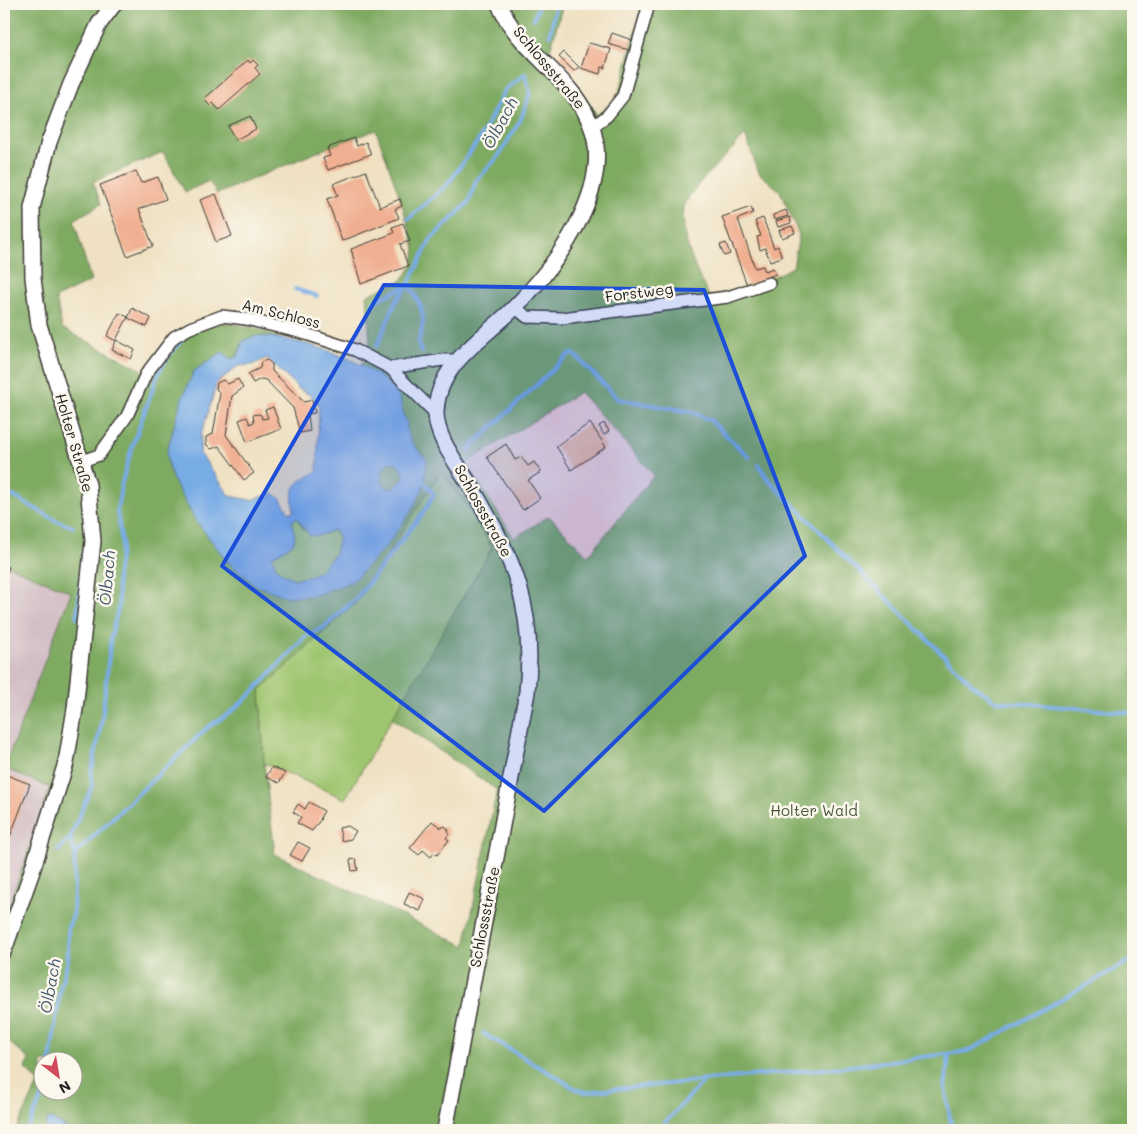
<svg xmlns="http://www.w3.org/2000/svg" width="1137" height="1134" viewBox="0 0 1137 1134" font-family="Mali,sans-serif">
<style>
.built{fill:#f7d0cf}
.industrial{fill:#d2bec5}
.green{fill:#9fc570;stroke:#5e7046}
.forest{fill:#7faa62;stroke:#4e633f;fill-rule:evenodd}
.water{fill:#78ace5;stroke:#4a6480;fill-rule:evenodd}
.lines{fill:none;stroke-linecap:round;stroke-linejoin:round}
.stream{stroke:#78ace5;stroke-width:4}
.building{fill:#f0af90}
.street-casing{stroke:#3c3a35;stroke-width:14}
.secondary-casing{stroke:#3c3a35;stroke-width:18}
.street{stroke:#fff;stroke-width:11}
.secondary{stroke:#fff;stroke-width:15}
.marked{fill:#1d4ed8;fill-opacity:0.2;stroke:#1d4ed8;stroke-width:4;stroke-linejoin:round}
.labels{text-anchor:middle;stroke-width:5;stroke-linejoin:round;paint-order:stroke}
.street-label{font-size:15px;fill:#1c1c1c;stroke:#fbf7ec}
.park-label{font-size:15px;fill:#4a5739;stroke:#fbf7ec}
.water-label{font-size:16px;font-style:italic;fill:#41566c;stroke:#fbf7ec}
</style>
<rect width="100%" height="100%" fill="#fbf7ec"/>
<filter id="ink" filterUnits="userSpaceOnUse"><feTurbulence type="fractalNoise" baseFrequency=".02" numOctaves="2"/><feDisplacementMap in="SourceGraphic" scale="10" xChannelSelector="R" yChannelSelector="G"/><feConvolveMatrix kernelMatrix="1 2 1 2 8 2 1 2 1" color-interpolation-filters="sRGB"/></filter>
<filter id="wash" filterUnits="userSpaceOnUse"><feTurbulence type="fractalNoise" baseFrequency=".0096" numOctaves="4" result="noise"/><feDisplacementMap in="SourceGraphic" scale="20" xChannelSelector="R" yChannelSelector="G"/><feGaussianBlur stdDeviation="1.12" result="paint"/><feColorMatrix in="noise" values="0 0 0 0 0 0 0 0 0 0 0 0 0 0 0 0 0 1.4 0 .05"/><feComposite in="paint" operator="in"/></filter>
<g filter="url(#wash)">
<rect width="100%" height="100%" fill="#efe1c2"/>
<!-- built -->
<polygon class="built" points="580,392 654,475 588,556 514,538 466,462"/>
<!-- industrial -->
<polygon class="industrial" points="4,564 71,592 4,768 50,788 4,921"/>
<!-- green -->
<g class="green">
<polygon points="441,471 466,504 492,548 345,799 264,763 260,690 357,602"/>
<polygon points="297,518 304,530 318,536 334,530 339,538 335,554 319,572 307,577 294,579 284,574 276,568 272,557 293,544 295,537 292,521"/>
</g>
<!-- forest -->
<g class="forest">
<path d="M4,4H563L549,54L575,82L597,115L612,103L619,92L643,4H1133V1130H70L60,1123L47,1120L45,1130H16L39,1082L25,1069L29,1059L4,1038V921L50,788L4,768L71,592L4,564ZM376,130L400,198L415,248L413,265L402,280L367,295L370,346L361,366C382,376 389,384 400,404C403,410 403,416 407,423C405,432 414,449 423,454V489L388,544L353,581L255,585L166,455L231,359L237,356L243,341L265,336L282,339C250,323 207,314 177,341C166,350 160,364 152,375L62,328L56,298L91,281L74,220L101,204L93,182L163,152L185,192L209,181L217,194L329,147ZM745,135L759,173L780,191L799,235L793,267L767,280L710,297C697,276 673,221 688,198C701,179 729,153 745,135ZM580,392L654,475L588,556L549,516L514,538L466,463ZM441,471L466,504L492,548L392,718L497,790L465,946L275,854L264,763L260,690L357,602ZM42,1062H72V1092H42Z"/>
<polygon points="389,462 397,463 403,471 404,479 393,488 387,488 381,481 382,470"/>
</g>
<!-- water -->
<g class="water">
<path d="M255,336C297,337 368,358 395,391C403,400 401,413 407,423C404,438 419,450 427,460L423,489L411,511L388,544L353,581L316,595L288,597L255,585L227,561L196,521L172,478L166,455L182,398L194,371L222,352L231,359L238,356L243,341ZM267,358L299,389L310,395L319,405L317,472C296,482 289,486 294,511L289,513L281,499L273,493L251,500L230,496L200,453L201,435L217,383L238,366L252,365ZM389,462L397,463L403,471L404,479L393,488H387L381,481L382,470ZM297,518L309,535L318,536L334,530L339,538L335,554L319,572L307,577L294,579L284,574L276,568L272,556L293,544L295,537L292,521Z"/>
<polygon points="51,1119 70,1130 45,1130 47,1120"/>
</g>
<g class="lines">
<!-- stream -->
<g class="stream">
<polyline points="534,19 539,4"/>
<polyline points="550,35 556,4"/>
<path d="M408,219L448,184L482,135L505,90L525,74L530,93L521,119L498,157L476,181L469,202L431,239L408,285C416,294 423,309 423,321C423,335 415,337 421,352"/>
<polyline points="295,289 317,296"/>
<polyline points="373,302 406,286"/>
<polyline points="377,346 396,301 408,285"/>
<polyline points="469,449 568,355 574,354 618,399 692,412 710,420 749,457"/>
<polyline points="759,465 766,477 973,685 996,701 1133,713"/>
<polyline points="4,491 57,521 73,527"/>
<polyline points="77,618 84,550"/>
<polyline points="58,851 70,838"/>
<polyline points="75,854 70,838 92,786 91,775 102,719 111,636 119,605 117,577 122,543 117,511 121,486 132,447 158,374 169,355 181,341"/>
<polyline points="4,894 6,890"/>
<polyline points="1129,961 1133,968"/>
<polyline points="1133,989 1130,994 1133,1001"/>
<polyline points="483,1033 576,1089 585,1092 843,1067 969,1051 1133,959"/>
<polyline points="949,1054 945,1087 952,1130"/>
<polyline points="50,1062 61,984 68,961 68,927 73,916 75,854 208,727 230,713 250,695 306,636 323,628 356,599 426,509 434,494 421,478"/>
<polyline points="27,1130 44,1092"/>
<polyline points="658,1130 704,1081"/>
</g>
</g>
<g id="blocks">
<!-- building -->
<g class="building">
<polygon points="612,33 632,40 629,50 608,44"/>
<polygon points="589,43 611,49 605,68 602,67 600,74 581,68"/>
<polygon points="564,52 579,67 574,71 559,57"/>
<polygon points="248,60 250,63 253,60 258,65 255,68 260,74 219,110 213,103 210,106 204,99"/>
<polygon points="250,116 256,129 235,140 228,126"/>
<polygon points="354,138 357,146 366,142 371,154 328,170 323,158 330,156 327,148"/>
<polygon points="136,171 141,183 158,177 166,199 139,209 153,246 127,256 100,185"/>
<polygon points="366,171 380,207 400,199 402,206 395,209 399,218 342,241 327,199 338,195 333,184"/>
<polygon points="216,194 232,236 216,242 200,200"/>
<polygon points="751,207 753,213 738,219 755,268 763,266 765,271 773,268 776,274 747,285 722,217"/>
<polygon points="786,210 788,216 774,220 773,215"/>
<polygon points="790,217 791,223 778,227 776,221"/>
<polygon points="763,218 774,248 778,246 782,257 770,261 765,248 760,250 757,237 761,236 755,221"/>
<polygon points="403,223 410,241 400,244 408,266 361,284 351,249 394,233 392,227"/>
<polygon points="792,226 795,233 782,238 779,230"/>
<polygon points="726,243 730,254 724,256 720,245"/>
<polygon points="132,308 151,318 147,327 128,318"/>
<polygon points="119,313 128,317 116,340 135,350 131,359 112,350 116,341 107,336"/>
<polygon points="267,360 272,364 272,371 304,402 312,400 315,413 308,414 310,431 300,433 293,408 266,380 261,379 253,383 248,374 260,368 261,362"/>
<polygon points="238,379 243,388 232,396 226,435 254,473 244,480 219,446 211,449 206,444 206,437 213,434 220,393 216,389 217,383 223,380 228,384"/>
<polygon points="273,407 281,429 247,442 239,420 247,417 250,424 254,422 253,415 258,414 261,415 262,419 268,418 265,410"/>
<polygon points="590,423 606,447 571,470 556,446"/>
<polygon points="604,423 609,431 604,435 599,426"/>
<polygon points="506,444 515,460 521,457 528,466 534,462 541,472 528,480 540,498 523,510 487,457"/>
<polygon points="4,565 9,567 4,581"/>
<polygon points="272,767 285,773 279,783 266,777"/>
<polygon points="4,774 30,784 8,842 4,840"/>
<polygon points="309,802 324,811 320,818 321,819 312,831 297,823 301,817 293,812 298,804 305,809"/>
<polygon points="432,821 441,828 445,826 448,829 449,834 446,838 449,840 437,855 434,853 431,857 423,850 419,855 410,848"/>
<polygon points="348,826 356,831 351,839 342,841 339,828"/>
<polygon points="298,842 310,848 302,861 290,855"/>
<polygon points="356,859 358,870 352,871 350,860"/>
<polygon points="409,892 425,899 420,911 404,904"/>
</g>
</g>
</g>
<g filter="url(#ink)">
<use href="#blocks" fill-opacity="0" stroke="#3c3a35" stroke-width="1"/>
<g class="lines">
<defs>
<g id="street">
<polyline points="592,127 607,116 623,96 649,4"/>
<polyline points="515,307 527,317 562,318 728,297 769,283"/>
<polyline points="390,368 443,360 457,360"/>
<polyline points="82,461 99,455 127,416 146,374 174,337 190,328 222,316 246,319 303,333 355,350 390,368 436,414"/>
</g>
<g id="secondary">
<polyline points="4,950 31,874 66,763 75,709 93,541 88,485 39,325 33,278 32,208 49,142 71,84 99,24 114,4"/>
<path d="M445,1130L527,692C536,606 514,561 472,488C459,466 436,439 436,413C437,363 484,339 515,307C556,266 613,189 592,128C575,77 518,52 499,4"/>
</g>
</defs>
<!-- street casing -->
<use href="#street" class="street-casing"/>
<!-- secondary casing -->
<use href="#secondary" class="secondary-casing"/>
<!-- street -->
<use href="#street" class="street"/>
<!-- secondary -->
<use href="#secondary" class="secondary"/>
</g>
</g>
<!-- marked area -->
<path class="marked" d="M384,285L704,290L805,556L544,811L222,566Z"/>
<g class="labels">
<!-- street labels -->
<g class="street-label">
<text transform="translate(549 68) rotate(50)" y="5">Schlossstraße</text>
<text transform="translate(639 293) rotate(-7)" y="5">Forstweg</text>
<text transform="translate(281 314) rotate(14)" y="5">Am Schloss</text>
<text transform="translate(74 443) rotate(74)" y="5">Holter Straße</text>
<text transform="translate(483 511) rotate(61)" y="5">Schlossstraße</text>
<text transform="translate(485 917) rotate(-79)" y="5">Schlossstraße</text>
</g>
<!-- park labels -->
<g class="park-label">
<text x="814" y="816">Holter Wald</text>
</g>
<!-- water labels -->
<g class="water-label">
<text transform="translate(500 123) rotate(-62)" y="6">Ölbach</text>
<text transform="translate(107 578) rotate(-85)" y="6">Ölbach</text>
<text transform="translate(50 986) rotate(-80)" y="6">Ölbach</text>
</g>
</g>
<!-- margin -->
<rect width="1137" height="1134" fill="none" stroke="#fbf7ec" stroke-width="20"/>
<!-- north arrow -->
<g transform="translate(58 1076) rotate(149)"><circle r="24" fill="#fbf7ec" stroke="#a29f99"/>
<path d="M0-4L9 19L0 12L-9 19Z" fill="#d1495b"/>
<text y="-8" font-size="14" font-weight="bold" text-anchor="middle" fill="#1c1c1c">N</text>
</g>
</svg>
